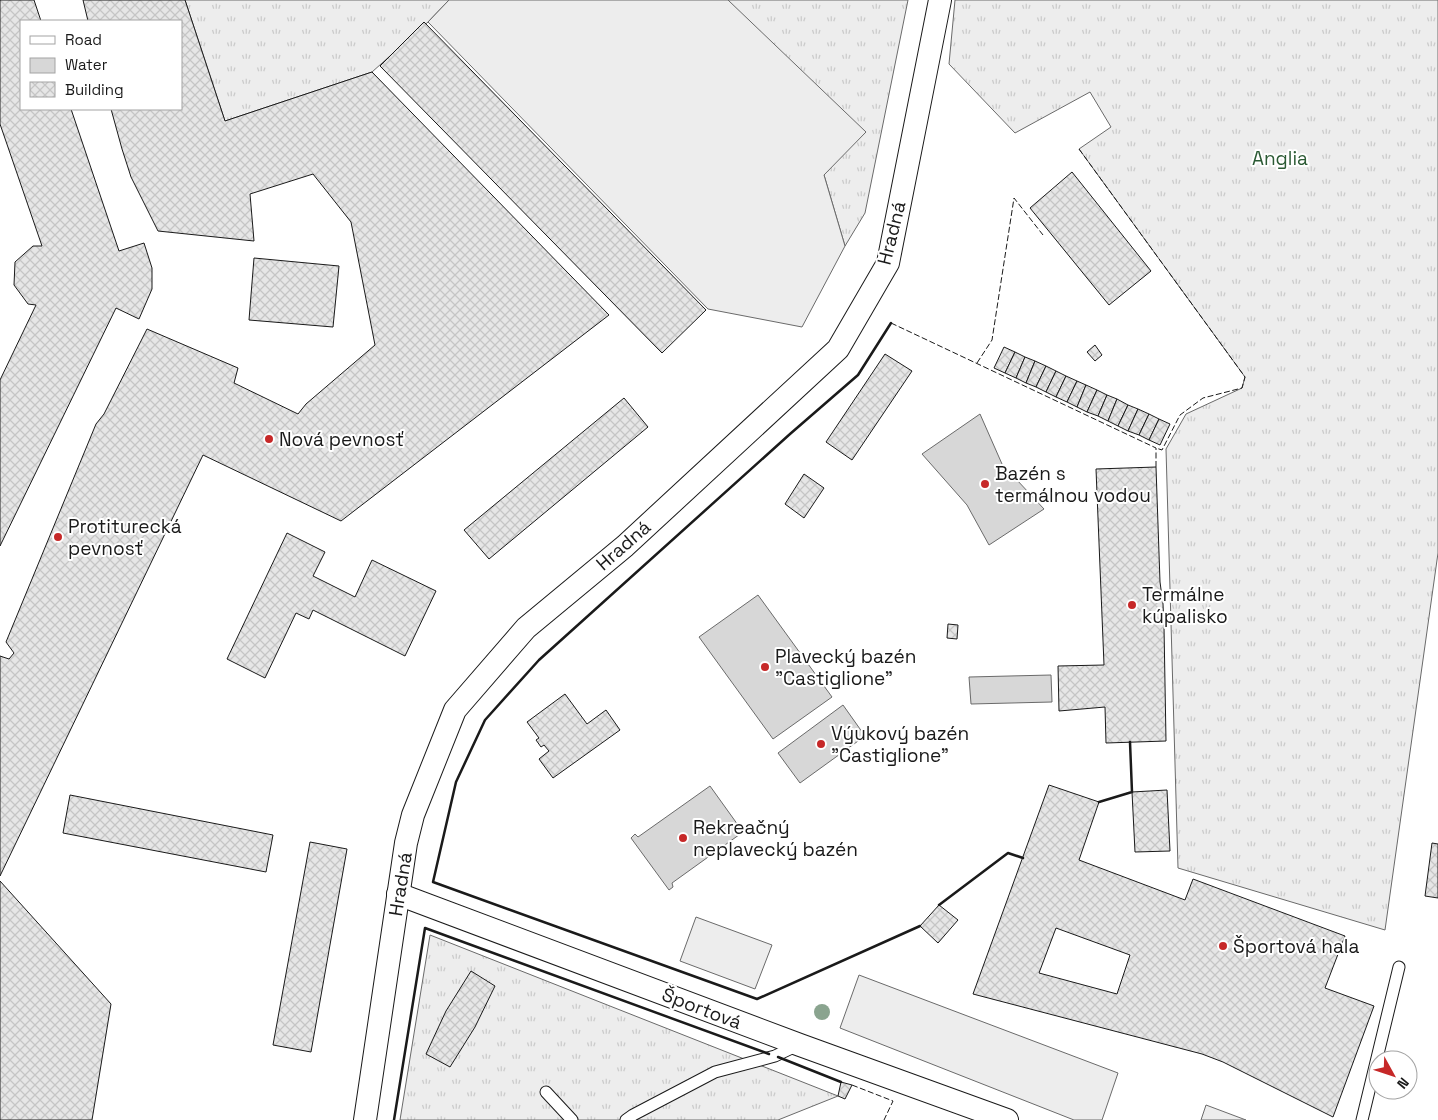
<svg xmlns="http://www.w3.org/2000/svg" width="1438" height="1120" viewBox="0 0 1438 1120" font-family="'Space Grotesk',sans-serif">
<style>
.grass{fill:url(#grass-tufts);stroke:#6a6a6a}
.built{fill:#ededed;stroke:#6a6a6a}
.water{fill:#d7d7d7;stroke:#6a6a6a}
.building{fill:url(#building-cross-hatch);stroke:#1a1a1a;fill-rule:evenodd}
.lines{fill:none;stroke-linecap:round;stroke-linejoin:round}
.lane-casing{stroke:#1a1a1a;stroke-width:13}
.street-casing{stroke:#1a1a1a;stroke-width:24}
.lane{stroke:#fff;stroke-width:11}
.street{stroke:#fff;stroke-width:22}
.fence{stroke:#1a1a1a;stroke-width:1;stroke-dasharray:6 2.5;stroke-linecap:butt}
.wall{stroke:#1a1a1a;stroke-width:2.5}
.tree{fill:#8aa48f}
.poi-dot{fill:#c62828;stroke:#fff;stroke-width:2}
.labels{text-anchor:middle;stroke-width:4;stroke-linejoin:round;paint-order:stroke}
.park-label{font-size:19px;fill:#2b5a34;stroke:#fff}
.street-label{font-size:19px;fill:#1a1a1a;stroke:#fff}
.poi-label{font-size:19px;fill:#1a1a1a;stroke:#fff;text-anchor:start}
</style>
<defs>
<pattern id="grass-tufts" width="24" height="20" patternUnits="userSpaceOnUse" patternTransform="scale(1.25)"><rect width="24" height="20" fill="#ededed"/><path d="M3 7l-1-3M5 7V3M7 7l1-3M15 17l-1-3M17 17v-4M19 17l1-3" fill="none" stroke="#cbcbcb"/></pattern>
<pattern id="building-cross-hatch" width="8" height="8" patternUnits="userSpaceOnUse" patternTransform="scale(1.25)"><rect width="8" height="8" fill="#e6e6e6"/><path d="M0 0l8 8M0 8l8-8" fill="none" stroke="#c5c5c5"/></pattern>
</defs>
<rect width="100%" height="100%" fill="#fff"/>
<!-- grass -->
<g class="grass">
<polygon points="185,0 449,0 428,22 372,72 225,121"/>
<polygon points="728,0 908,0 865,213 845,246 824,175"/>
<polygon points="955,0 1438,0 1438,553 1385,930 1178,868 1166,449 1186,414 1242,388 1245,377 1079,149 1111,127 1090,92 1015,133 949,64"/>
<polygon points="430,935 838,1096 778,1120 400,1120"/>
</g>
<!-- built -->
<g class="built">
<polygon points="449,0 728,0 866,132 824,175 845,246 802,327 708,309 428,22"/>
<polygon points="696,917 772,945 755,989 680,961"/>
<polygon points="859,975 1118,1073 1102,1120 1074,1120 840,1028"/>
<polygon points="1206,1105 1246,1120 1201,1120"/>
</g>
<!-- water -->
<g class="water">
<polygon points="980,414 1002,464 1044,509 989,545 967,505 922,454"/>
<polygon points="758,595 832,697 773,739 699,637"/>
<polygon points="1051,675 1052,702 971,704 969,677"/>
<polygon points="843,705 865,736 800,783 778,753"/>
<polygon points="710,786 743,832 672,883 673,887 669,890 631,838 635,834 638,837"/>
</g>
<!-- building -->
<g class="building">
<polygon points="0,0 34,0 41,21 21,21 21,109 71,109 119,251 144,243 152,268 152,289 139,319 116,308 0,546 0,380 36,305 28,304 14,285 15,262 33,246 42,246 0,124"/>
<polygon points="83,0 185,0 225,121 372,72 609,315 341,521 203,455 0,876 0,656 9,659 14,653 6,642 96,424 104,414 147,329 238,368 234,383 298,414 306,404 375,345 351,222 313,174 250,194 254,241 158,231 131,177 122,149 111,109 181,109 181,21 88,21"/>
<polygon points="424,22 706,310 662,353 380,66"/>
<polygon points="1072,172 1151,271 1109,305 1030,208"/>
<polygon points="254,258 339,266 333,327 249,320"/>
<polygon points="1095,345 1102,355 1095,361 1087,352"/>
<polygon points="1004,347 1015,352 1005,373 994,368"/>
<polygon points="1015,352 1025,357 1016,378 1005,373"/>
<polygon points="885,354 912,371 852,460 826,442"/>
<polygon points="1025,357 1035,361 1026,383 1016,378"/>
<polygon points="1035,361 1046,366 1036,387 1026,383"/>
<polygon points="1046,366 1056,371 1046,392 1036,387"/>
<polygon points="1056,371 1066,376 1056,397 1046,392"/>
<polygon points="1066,376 1077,381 1067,402 1056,397"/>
<polygon points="1077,381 1086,385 1077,407 1067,402"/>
<polygon points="1086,385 1097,390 1087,412 1077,407"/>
<polygon points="1097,390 1107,395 1098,416 1087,412"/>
<polygon points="1107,395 1117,399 1108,421 1098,416"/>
<polygon points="624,398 648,427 489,559 464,530"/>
<polygon points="1117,399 1128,405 1118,426 1108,421"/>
<polygon points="1128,405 1138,409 1128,431 1118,426"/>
<polygon points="1138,409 1149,414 1139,435 1128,431"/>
<polygon points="1149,414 1159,419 1149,440 1139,435"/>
<polygon points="1159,419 1170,424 1160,445 1149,440"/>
<polygon points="1156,467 1160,582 1163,604 1164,627 1166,741 1106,743 1105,707 1059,711 1058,666 1104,665 1096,469"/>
<polygon points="804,474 824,488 804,518 785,504"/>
<polygon points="287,533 325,552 313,576 355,597 372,560 436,591 405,656 313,610 309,619 296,613 265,678 227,659"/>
<polygon points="948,624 958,625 957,639 947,638"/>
<polygon points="565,694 587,724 606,710 620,730 553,778 539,759 549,751 544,745 541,747 536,740 539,738 527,722"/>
<path d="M1049,785L1099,802L1079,860L1185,900L1193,879L1345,936L1325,988L1374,1006L1333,1117L1223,1062L1202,1054L973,994ZM1056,928L1130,955L1117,994L1039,973Z"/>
<polygon points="1167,790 1170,851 1135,852 1132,792"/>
<polygon points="70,795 273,835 266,872 63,833"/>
<polygon points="310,842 347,849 311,1052 273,1045"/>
<polygon points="1432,843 1438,844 1438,898 1425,896"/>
<polygon points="0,881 111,1004 92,1120 0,1120"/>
<polygon points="939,905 958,920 938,943 920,926"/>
<polygon points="471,971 495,986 475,1027 450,1067 426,1054 446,1011"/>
<polygon points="841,1082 852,1085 845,1099 838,1096"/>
</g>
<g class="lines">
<defs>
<g id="lane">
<polyline points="546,1092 572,1120"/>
<polyline points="626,1120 633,1115 715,1072 775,1056 798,1045"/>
<polyline points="1362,1120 1399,967"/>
</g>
<g id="street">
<polyline points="398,894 800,1045 1007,1120"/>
<polyline points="365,1120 406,843 413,815 455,710 526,628 625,546 838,349 888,263 940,0"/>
</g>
</defs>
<!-- lane casing -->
<use href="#lane" class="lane-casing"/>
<!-- street casing -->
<use href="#street" class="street-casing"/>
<!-- lane -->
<use href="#lane" class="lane"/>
<!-- street -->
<use href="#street" class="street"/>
<!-- fence -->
<g class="fence">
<polyline points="1079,149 1245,377 1242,388 1203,398 1180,415 1162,450 1156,448"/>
<polyline points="891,323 1156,448 1156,467"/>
<polyline points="977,363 992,340 1014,198 1043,235"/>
<polyline points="852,1085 893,1101 884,1120"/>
</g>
<!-- wall -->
<g class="wall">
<polyline points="891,323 858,375 790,434 539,660 485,720 456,782 433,882 757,999 920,926"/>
<polyline points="1099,802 1132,792 1130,742"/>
<polyline points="939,905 1008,853 1023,858"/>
<polyline points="778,1057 841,1082"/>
<polyline points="394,1120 425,928 769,1054"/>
</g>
</g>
<!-- trees -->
<circle class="tree" cx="822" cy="1012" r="8"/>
<!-- markers -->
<g class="poi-dot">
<circle cx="269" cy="439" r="5"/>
<circle cx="985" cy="484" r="5"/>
<circle cx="58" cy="537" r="5"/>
<circle cx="1132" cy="605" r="5"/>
<circle cx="765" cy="667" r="5"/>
<circle cx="821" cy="744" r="5"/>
<circle cx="683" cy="838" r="5"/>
<circle cx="1223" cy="946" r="5"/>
</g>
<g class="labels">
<!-- park labels -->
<g class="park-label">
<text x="1280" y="165">Anglia</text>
</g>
<!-- street labels -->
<g class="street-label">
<text transform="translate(891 233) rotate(-76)" y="7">Hradná</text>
<text transform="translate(623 545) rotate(-41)" y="7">Hradná</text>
<text transform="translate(400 884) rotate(-81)" y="7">Hradná</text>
<text transform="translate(702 1008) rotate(21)" y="7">Športová</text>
</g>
<!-- poi labels -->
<g class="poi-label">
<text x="279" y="446">Nová pevnosť</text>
<text x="995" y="480">Bazén s<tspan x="995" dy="22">termálnou vodou</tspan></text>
<text x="68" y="533">Protiturecká<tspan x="68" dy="22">pevnosť</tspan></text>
<text x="1142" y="601">Termálne<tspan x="1142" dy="22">kúpalisko</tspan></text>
<text x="775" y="663">Plavecký bazén<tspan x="775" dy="22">"Castiglione"</tspan></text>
<text x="831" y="740">Výukový bazén<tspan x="831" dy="22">"Castiglione"</tspan></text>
<text x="693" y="834">Rekreačný<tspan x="693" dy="22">neplavecký bazén</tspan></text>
<text x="1233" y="953">Športová hala</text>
</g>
</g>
<!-- legend -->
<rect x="20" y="20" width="162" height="90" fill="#ffffff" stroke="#a3a3a3"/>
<rect x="30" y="36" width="25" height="8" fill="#ffffff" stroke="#a3a3a3"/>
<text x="65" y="45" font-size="15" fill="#1a1a1a">Road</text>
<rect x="30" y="58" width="25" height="15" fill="#d7d7d7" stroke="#a3a3a3"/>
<text x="65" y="70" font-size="15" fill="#1a1a1a">Water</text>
<rect x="30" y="82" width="25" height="15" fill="url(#building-cross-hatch)" stroke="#a3a3a3"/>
<text x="65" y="95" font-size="15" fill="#1a1a1a">Building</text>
<!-- north arrow -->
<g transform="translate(1393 1075) rotate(130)"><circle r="24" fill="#ffffff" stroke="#a3a3a3"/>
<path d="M0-4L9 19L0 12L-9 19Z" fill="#c62828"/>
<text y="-8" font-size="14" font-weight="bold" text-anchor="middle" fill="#1a1a1a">N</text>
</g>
</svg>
